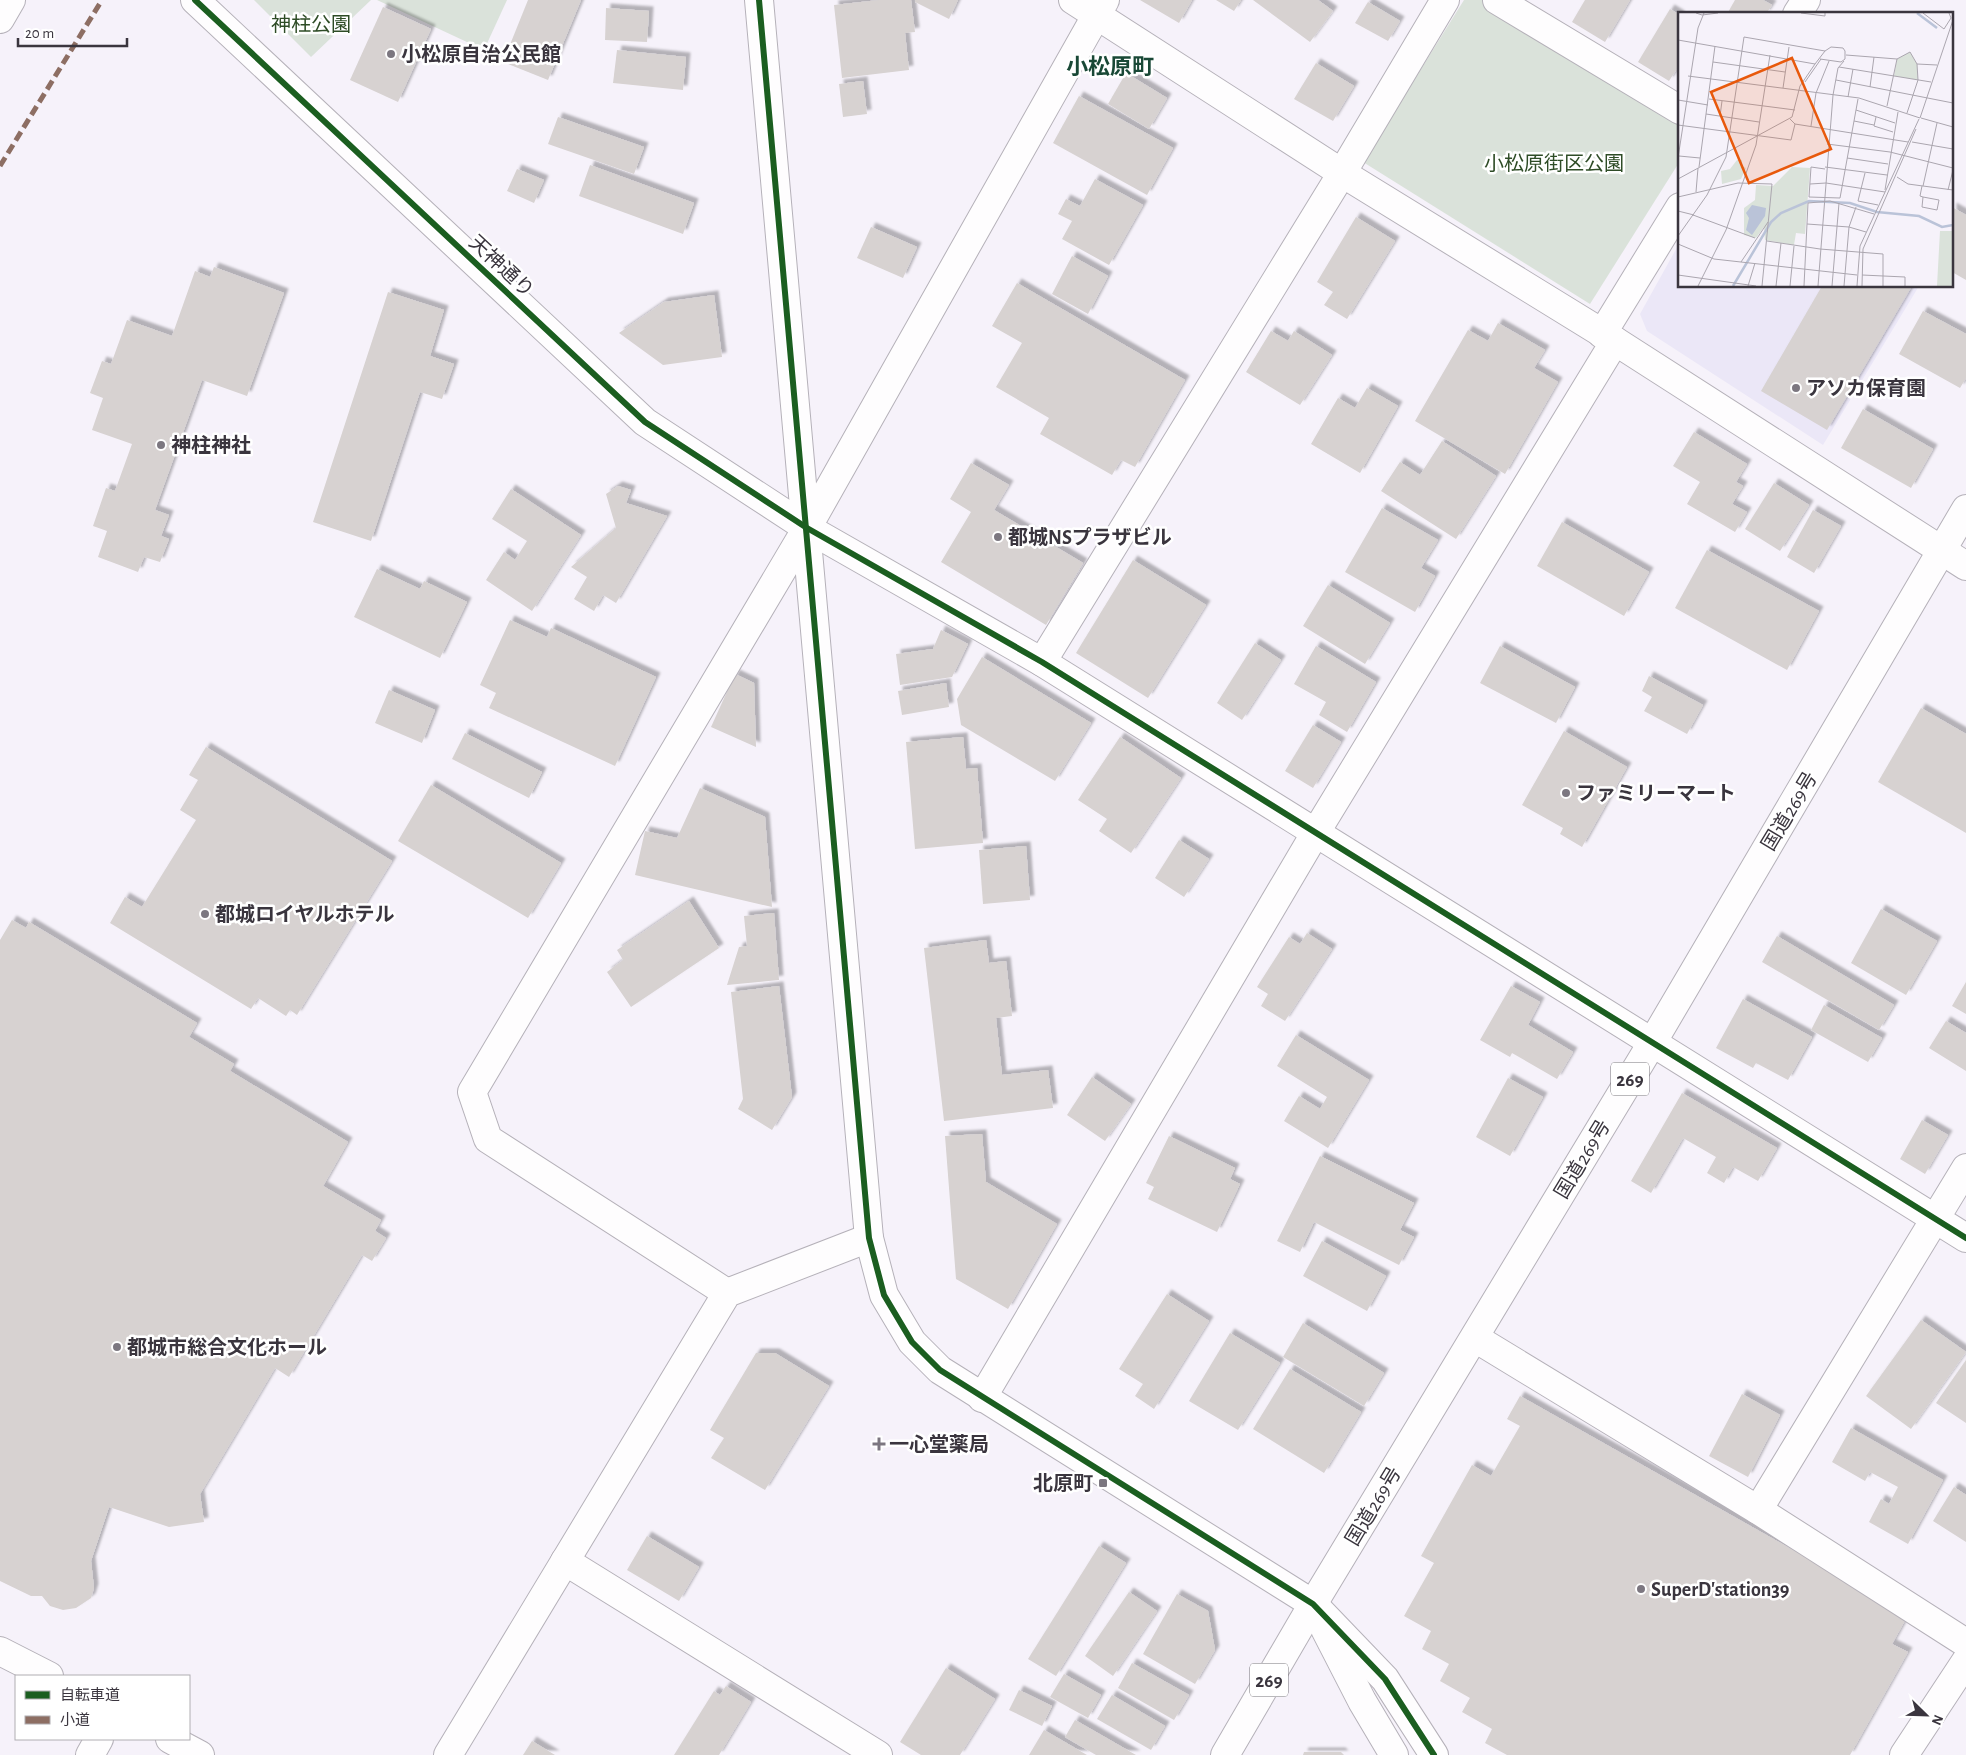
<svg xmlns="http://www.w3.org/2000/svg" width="1966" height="1755" viewBox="0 0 1966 1755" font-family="'Alegreya Sans','Noto Sans JP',sans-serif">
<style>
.education{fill:#ebe7f7}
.green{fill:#dae2da}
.building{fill:#d7d2d1;filter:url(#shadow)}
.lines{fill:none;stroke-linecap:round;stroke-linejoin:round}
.minor-casing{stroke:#b5b1b9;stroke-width:30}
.tertiary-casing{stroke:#b5b1b9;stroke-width:30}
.trunk-casing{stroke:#b5b1b9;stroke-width:30}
.minor{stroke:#fefdfe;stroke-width:28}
.tertiary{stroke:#fefdfe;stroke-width:28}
.trunk{stroke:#fefdfe;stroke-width:28}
.quiet{stroke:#8d6e63;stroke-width:5;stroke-dasharray:10 5;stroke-linecap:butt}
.cycleway-casing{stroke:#fff;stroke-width:9}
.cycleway{stroke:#1b5e20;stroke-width:6}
.poi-dot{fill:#7c7780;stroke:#fff;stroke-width:2}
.labels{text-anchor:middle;stroke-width:5;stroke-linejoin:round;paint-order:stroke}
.shield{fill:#fff;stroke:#757278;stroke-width:1}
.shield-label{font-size:19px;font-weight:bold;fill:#3a353e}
.park-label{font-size:20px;fill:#2e4c26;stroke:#fff}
.poi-label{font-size:20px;font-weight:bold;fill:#3a353e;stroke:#fff;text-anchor:start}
.street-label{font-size:20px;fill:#3a353e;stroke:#fff}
.quarter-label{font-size:22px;font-weight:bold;fill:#194836;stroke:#fff}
.inset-river{fill:none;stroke:#bac3d8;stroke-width:2.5}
.inset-road{fill:none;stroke:#aba6af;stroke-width:1}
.view{fill:#e8590c;fill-opacity:0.15;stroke:#e8590c;stroke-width:2.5}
.inset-edge{fill:none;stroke:#3a353e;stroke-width:2.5}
</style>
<defs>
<filter id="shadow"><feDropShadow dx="4.5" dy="-4.5" stdDeviation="1" flood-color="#0004"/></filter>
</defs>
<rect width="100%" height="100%" fill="#f6f2fa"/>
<!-- education -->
<polygon class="education" points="1680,242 1680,286 1919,286 1823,445 1647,331 1640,314"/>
<!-- green -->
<g class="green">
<polygon points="254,0 371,0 311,57"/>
<polygon points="377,0 507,0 484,50"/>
<polygon points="1464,0 1484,0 1680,122 1680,161 1590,304 1363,162"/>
</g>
<!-- building -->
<g class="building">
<polygon points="528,0 581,0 548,80 503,62"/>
<polygon points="879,0 911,0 915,32 905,33 909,70 842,78 834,5"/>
<polygon points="915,0 958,0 949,19 915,2"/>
<polygon points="1140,0 1192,0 1179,23"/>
<polygon points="1216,0 1241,0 1234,11"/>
<polygon points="1253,0 1318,0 1333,11 1310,42"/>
<polygon points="1585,0 1630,0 1605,42 1572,22"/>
<polygon points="1735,0 1763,0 1772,5 1766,14 1727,14"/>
<polygon points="1368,2 1400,21 1388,41 1355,23"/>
<polygon points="383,7 431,29 398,102 350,80"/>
<polygon points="606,8 649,11 647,42 605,40"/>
<polygon points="1670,9 1680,15 1680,64 1669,81 1638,62"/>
<polygon points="617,50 686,57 683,90 613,83"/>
<polygon points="1316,63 1354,86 1333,121 1294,99"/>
<polygon points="1126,73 1167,98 1149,129 1108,104"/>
<polygon points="863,81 867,114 843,117 839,84"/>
<polygon points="1079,96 1173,148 1147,195 1053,143"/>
<polygon points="558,117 644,147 634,174 548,144"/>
<polygon points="590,165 694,203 683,234 579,196"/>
<polygon points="517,169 544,180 534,203 507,191"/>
<polygon points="1095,179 1143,205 1109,265 1062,239 1072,221 1058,214 1066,199 1080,206"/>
<polygon points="1952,207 1966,215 1966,280 1952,272"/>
<polygon points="1356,217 1395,241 1347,319 1324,305 1333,292 1317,282"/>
<polygon points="871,227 917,247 903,278 857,258"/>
<polygon points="1072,256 1108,276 1088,314 1052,294"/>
<polygon points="214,267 284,293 247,396 202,380 155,510 169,515 161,536 169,539 160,562 144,557 138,572 98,557 107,531 93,526 106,488 115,491 132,444 92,430 103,398 90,393 102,361 111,364 127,320 172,336 195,271 210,277"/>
<polygon points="1017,283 1185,380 1135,467 1121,460 1112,475 1040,434 1049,418 996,387 1022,343 992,326"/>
<polygon points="1822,286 1912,286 1827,430 1761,391"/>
<polygon points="388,292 444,310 430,356 454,364 442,399 420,392 371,541 313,522"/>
<polygon points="714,295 722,357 663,365 619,333 664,302"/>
<polygon points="1923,311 1966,334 1966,378 1960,388 1899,354"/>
<polygon points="1498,323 1545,350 1534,368 1558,382 1505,474 1415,421 1468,330 1488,341"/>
<polygon points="1271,331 1288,341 1294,331 1332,355 1300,405 1246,372"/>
<polygon points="1367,388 1398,406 1360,473 1311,444 1338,398 1355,408"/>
<polygon points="1863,409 1933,449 1911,488 1841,448"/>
<polygon points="1694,432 1747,464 1736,482 1743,486 1732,504 1747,512 1735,532 1687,504 1700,482 1673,466"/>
<polygon points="1442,441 1496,476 1456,539 1381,491 1400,462 1420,475"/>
<polygon points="971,463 1009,485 994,510 1083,563 1046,625 941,562 971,512 950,499"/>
<polygon points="1774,483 1809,505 1780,551 1745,529"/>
<polygon points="618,486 631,490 626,503 667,516 616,603 603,595 594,611 574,599 587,577 571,567 616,528 606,494"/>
<polygon points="511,489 581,535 532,611 486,580 504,552 515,560 527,541 492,519"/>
<polygon points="1382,508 1438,540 1421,568 1435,576 1415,612 1345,572"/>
<polygon points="1813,510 1841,526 1814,573 1787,557"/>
<polygon points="1562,522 1649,572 1624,616 1537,566"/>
<polygon points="1707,550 1819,611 1787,670 1675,608"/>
<polygon points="1133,560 1206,605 1148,698 1076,653"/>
<polygon points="377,569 420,589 424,581 467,602 440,658 354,617"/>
<polygon points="1328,585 1390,623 1365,664 1303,626"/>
<polygon points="510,620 547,637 551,628 656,677 615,766 489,708 496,693 480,685"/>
<polygon points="941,630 968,644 952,677 900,685 896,654 933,649"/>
<polygon points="1255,643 1281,660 1242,720 1217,703"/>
<polygon points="1316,646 1376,682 1347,732 1319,715 1326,702 1294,684"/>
<polygon points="1500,646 1575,687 1556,723 1480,683"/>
<polygon points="982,657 1091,723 1055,781 961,725 957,699"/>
<polygon points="735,674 754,683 756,747 711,727"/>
<polygon points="1649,676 1703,705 1687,734 1644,711 1652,697 1642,691"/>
<polygon points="946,683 949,707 902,715 898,691"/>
<polygon points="389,690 435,710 422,743 375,723"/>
<polygon points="1921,708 1966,734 1966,833 1878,782"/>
<polygon points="1313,725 1341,742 1313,788 1285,771"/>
<polygon points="1564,731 1627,767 1582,847 1560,834 1563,828 1522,805"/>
<polygon points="465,733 542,772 529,798 452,759"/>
<polygon points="963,737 966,769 977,768 983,843 915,849 906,742"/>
<polygon points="1120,737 1181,778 1131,853 1099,831 1107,819 1078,800"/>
<polygon points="206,747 392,861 297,1015 290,1010 286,1016 258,998 251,1009 110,923 125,897 142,907 196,820 180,810 198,780 189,775"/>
<polygon points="431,785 561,863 528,918 398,841"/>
<polygon points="700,788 765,817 772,907 635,875 645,831 677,838"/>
<polygon points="1179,840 1209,859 1184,897 1155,878"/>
<polygon points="1026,846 1030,900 983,904 979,850"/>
<polygon points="689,901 719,948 631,1007 607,972 623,960 617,950"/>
<polygon points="1881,909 1937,941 1906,995 1851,963"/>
<polygon points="774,913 779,980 727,985 739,947 747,946 744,916"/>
<polygon points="12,920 26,928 29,922 197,1023 189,1037 234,1064 230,1071 348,1142 323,1186 381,1220 375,1231 386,1238 372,1261 362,1255 289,1377 275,1368 200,1494 204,1522 169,1527 109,1507 91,1561 94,1588 91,1598 76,1608 63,1610 50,1606 42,1596 31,1596 0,1581 0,940"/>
<polygon points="1307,933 1332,949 1285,1021 1261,1006 1268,994 1257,987 1289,937 1300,944"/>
<polygon points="1777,936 1894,1005 1879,1030 1762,962"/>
<polygon points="986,940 989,963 1006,961 1012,1016 996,1018 1002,1075 1048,1070 1053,1108 944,1121 924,948"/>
<polygon points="1966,982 1966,1014 1952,1006"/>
<polygon points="779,986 792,1097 772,1130 738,1109 743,1099 731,992"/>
<polygon points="1511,986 1540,1002 1528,1025 1573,1052 1557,1079 1512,1053 1510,1057 1480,1040"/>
<polygon points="1743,999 1812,1037 1788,1080 1756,1063 1753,1068 1716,1048"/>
<polygon points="1824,1005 1882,1038 1868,1062 1811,1030"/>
<polygon points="1946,1021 1966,1033 1966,1071 1929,1048"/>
<polygon points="1296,1035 1369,1080 1328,1148 1284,1121 1299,1096 1320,1109 1327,1097 1277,1066"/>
<polygon points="1092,1077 1131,1104 1105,1141 1067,1115"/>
<polygon points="1508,1078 1543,1097 1510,1156 1476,1137"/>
<polygon points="1682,1093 1777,1148 1758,1181 1733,1167 1724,1183 1707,1173 1716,1157 1683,1138 1651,1193 1631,1181"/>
<polygon points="1922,1120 1948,1135 1925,1174 1900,1159"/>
<polygon points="982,1134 986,1182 1057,1224 1008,1309 956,1279 945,1136"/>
<polygon points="1169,1136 1235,1168 1230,1179 1240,1184 1217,1232 1148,1199 1154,1187 1146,1183"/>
<polygon points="1320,1156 1414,1203 1400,1230 1414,1237 1399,1265 1314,1222 1300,1252 1277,1241"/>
<polygon points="1322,1241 1386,1276 1367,1311 1303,1276"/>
<polygon points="1167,1294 1209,1321 1154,1409 1135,1396 1143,1384 1119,1369"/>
<polygon points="1921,1320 1966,1352 1911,1429 1866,1396"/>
<polygon points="1303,1323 1384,1373 1364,1406 1283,1357"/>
<polygon points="1230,1333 1280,1363 1238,1430 1189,1401"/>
<polygon points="756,1353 775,1353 829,1386 765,1490 711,1458 724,1438 710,1430"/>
<polygon points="1966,1360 1966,1423 1936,1403"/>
<polygon points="1290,1369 1361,1412 1324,1473 1253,1429"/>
<polygon points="1742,1394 1780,1415 1748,1477 1709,1456"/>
<polygon points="1520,1396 1908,1615 1892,1644 1908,1652 1850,1755 1507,1755 1485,1743 1492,1729 1462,1712 1470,1698 1440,1681 1449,1664 1422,1649 1431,1631 1404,1616 1434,1563 1421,1556 1472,1465 1491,1476 1520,1426 1507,1419"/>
<polygon points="1851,1428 1943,1480 1908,1544 1869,1522 1881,1499 1889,1504 1898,1487 1870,1472 1865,1481 1832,1462"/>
<polygon points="1954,1487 1966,1495 1966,1542 1933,1521"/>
<polygon points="647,1536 699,1567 679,1601 627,1570"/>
<polygon points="1099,1546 1126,1563 1056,1676 1028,1659"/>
<polygon points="1129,1592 1157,1611 1113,1676 1085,1656"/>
<polygon points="1177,1594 1208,1611 1215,1650 1195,1684 1143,1654"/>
<polygon points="1132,1663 1189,1695 1174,1720 1118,1688"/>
<polygon points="946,1668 995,1699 960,1755 921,1755 900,1742"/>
<polygon points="1064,1674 1101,1695 1088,1718 1050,1697"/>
<polygon points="726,1686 751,1702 719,1755 674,1755 714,1691 720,1695"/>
<polygon points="1019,1690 1052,1706 1042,1726 1009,1710"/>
<polygon points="1112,1695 1165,1726 1151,1750 1097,1719"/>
<polygon points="1075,1720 1136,1755 1096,1755 1065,1737"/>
<polygon points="1044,1730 1087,1755 1029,1755"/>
<polygon points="532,1741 555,1755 523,1755"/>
<polygon points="1304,1752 1341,1752 1344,1755 1303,1755"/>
</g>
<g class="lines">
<defs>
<g id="minor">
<polyline points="1497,0 1680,110"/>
<polyline points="1797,14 1806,0"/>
<polyline points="0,19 11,0"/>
<polyline points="1602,334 1680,207"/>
<polyline points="807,528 1042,662 1966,1238"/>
<polyline points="1042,662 1342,173 1445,0"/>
<polyline points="727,1293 488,1139 472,1092 807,528 1105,0"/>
<polyline points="1475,1338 1758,1510 1966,1643"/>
<polyline points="982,1398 1316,832 1615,341"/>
<polyline points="1758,1510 1966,1168"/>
<polyline points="565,1561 878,1755"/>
<polyline points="90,1755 99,1739"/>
<polyline points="1904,1755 1966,1661"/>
</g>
<g id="tertiary">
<polyline points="195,0 645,422 807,528"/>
<polyline points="759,0 869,1238 884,1295 912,1342 940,1370 1313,1604 1385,1679 1434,1755"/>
<polyline points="1073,0 1342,173 1615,341 1966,566"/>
<polyline points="1325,1629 1362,1701 1394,1755"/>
<polyline points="0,1651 49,1676"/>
<polyline points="170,1739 200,1755"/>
<polyline points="448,1755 727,1293 869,1238"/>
</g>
<polyline id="trunk" points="1225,1755 1313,1604 1652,1043 1966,509"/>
</defs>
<!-- minor casing -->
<use href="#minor" class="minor-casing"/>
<!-- tertiary casing -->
<use href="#tertiary" class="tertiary-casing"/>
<!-- trunk casing -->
<use href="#trunk" class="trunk-casing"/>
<!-- minor -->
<use href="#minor" class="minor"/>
<!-- tertiary -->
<use href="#tertiary" class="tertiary"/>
<!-- trunk -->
<use href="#trunk" class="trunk"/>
<!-- quiet -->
<polyline class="quiet" points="0,166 102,0"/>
<defs>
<g id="cycleway">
<polyline points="195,0 645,422 807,528 1042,662 1966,1238"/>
<polyline points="759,0 869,1238 884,1295 912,1342 940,1370 1313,1604 1385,1679 1434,1755"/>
</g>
</defs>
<!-- cycleway casing -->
<use href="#cycleway" class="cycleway-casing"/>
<!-- cycleway -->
<use href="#cycleway" class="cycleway"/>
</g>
<!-- markers -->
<g class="poi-dot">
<circle cx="391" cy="54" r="5"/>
<circle cx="1796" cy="388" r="5"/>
<circle cx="161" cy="445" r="5"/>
<circle cx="998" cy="537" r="5"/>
<circle cx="1566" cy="793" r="5"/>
<circle cx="205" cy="914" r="5"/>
<circle cx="117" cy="1347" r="5"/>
<path d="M876.5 1436.5h5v5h5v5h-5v5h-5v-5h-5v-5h5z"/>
<rect x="1098" y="1478" width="10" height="10" rx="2.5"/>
<circle cx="1641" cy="1589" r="5"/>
</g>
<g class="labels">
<!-- shield labels -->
<g class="shield">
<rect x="1611" y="1062.5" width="38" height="33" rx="4"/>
<rect x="1250" y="1663.5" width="38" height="33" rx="4"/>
</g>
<g class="shield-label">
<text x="1630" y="1086">269</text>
<text x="1269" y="1687">269</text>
</g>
<!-- park labels -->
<g class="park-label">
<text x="311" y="31">神柱公園</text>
<text x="1554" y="170">小松原街区公園</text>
</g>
<!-- poi labels -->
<g class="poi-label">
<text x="401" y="61">小松原自治公民館</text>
<text x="1806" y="395">アソカ保育園</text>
<text x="171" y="452">神柱神社</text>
<text x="1008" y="544">都城NSプラザビル</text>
<text x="1576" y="800">ファミリーマート</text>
<text x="215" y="921">都城ロイヤルホテル</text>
<text x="127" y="1354">都城市総合文化ホール</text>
<text x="889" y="1451">一心堂薬局</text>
<text x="1093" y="1490" text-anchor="end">北原町</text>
<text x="1651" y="1596">SuperD'station39</text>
</g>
<!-- street labels -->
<g class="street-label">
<text transform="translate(502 266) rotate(43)" y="7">天神通り</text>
<text transform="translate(1789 811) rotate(-59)" y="7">国道269号</text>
<text transform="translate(1582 1159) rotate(-59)" y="7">国道269号</text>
<text transform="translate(1373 1506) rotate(-59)" y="7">国道269号</text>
</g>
<!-- quarter labels -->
<g class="quarter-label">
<text x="1110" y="74">小松原町</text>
</g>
</g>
<!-- overview -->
<g transform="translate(1678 12)">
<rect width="275" height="275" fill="#f6f2fa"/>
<path d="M232,40L239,52L240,68L216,64L219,47ZM59,148H64V154L68,156L63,167L44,172L43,159L52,157ZM114,155L132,156L127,222L118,221L116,233L87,228L86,215L78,226L66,223V196L77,188L78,173L95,174ZM262,219H275V274H259Z" fill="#dae2da"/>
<path d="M74,193L88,196L87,204L74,223L68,218L71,206L68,201Z" fill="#bac3d8"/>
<path class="inset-river" d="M239,1L259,16M55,274L93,210L103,201L131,189L172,191L199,200L241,204L264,215L275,213"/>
<path class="inset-road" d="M18,1L24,3L40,1M123,1L147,4V1M245,1L266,17L273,6L271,1M0,28L137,52M168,43L219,47L232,40L239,52L240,68L229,101M35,50L107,60M239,52L259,53M161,55L253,70M194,60L196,45M10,64L181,86L242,106L275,8M158,68L275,91M127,70L143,47M192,75L194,60M105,76L111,35M155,83L160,56L166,49M170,85L175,57M31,87L55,90M0,88L30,93M55,90L117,98M209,94L219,47M178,98L217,111M28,102L81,110M42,104L44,89M198,105L196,114L215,120M243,106L275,115M112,107L117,112L230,130M176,109L196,113M0,113L113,128L117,112M133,114L138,81L151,49M234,130L275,137M149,132L212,140L275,156M1,144L22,146M0,146L20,16L26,1M169,146L210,152M21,155L37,34M147,155L209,163M147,157L133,155L131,185L162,186L180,87M187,161L180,189L200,193M219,165L230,172L275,178M0,167L114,105L122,74L137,52L147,39L153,35L165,36L167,39V47L163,50L142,47M132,172L148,171L207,180M244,174L242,184L245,185L261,188L259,198L244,195L245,185M245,174L259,111M207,178L220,100M270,178L275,158M18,180L20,156M0,185L60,171L94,172L84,274M0,199L16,203M15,203L77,226M129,212L171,215L188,220M0,224L29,183L48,145L66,25L147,39M89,229L142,237L205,242V274M0,232L36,247L179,263M63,250L90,210M0,263L78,274M184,263L227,265V274M20,274L48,218L78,133L92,43M70,274L77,251M98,274L103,231M112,274L116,234M126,274L130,191L152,189L196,202M140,274L155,83M154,274L161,191M166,274L171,215L178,195M179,274L182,234L241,107M184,274L185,237L238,117"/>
<path class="view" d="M114,46L153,137L71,171L33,80Z"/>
<rect width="275" height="275" class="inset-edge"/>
</g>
<!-- legend -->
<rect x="15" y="1675" width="175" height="65" fill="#ffffff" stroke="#b0aeb2"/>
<rect x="25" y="1691" width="25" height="8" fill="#1b5e20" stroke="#b0aeb2"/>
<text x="60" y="1700" font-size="15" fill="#3a353e">自転車道</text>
<rect x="25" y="1716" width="25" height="8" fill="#8d6e63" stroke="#b0aeb2"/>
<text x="60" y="1725" font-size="15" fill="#3a353e">小道</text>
<!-- north arrow -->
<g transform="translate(1926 1715) rotate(113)" stroke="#ffffff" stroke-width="4" paint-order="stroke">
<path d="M0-4L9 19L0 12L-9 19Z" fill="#3a353e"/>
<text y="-8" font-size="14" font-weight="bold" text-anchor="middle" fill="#3a353e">N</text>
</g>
<!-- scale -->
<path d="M18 38v8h109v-8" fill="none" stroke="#3a353e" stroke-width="2.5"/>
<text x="25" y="38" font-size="15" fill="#3a353e" stroke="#ffffff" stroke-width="4" paint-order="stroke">20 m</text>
</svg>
